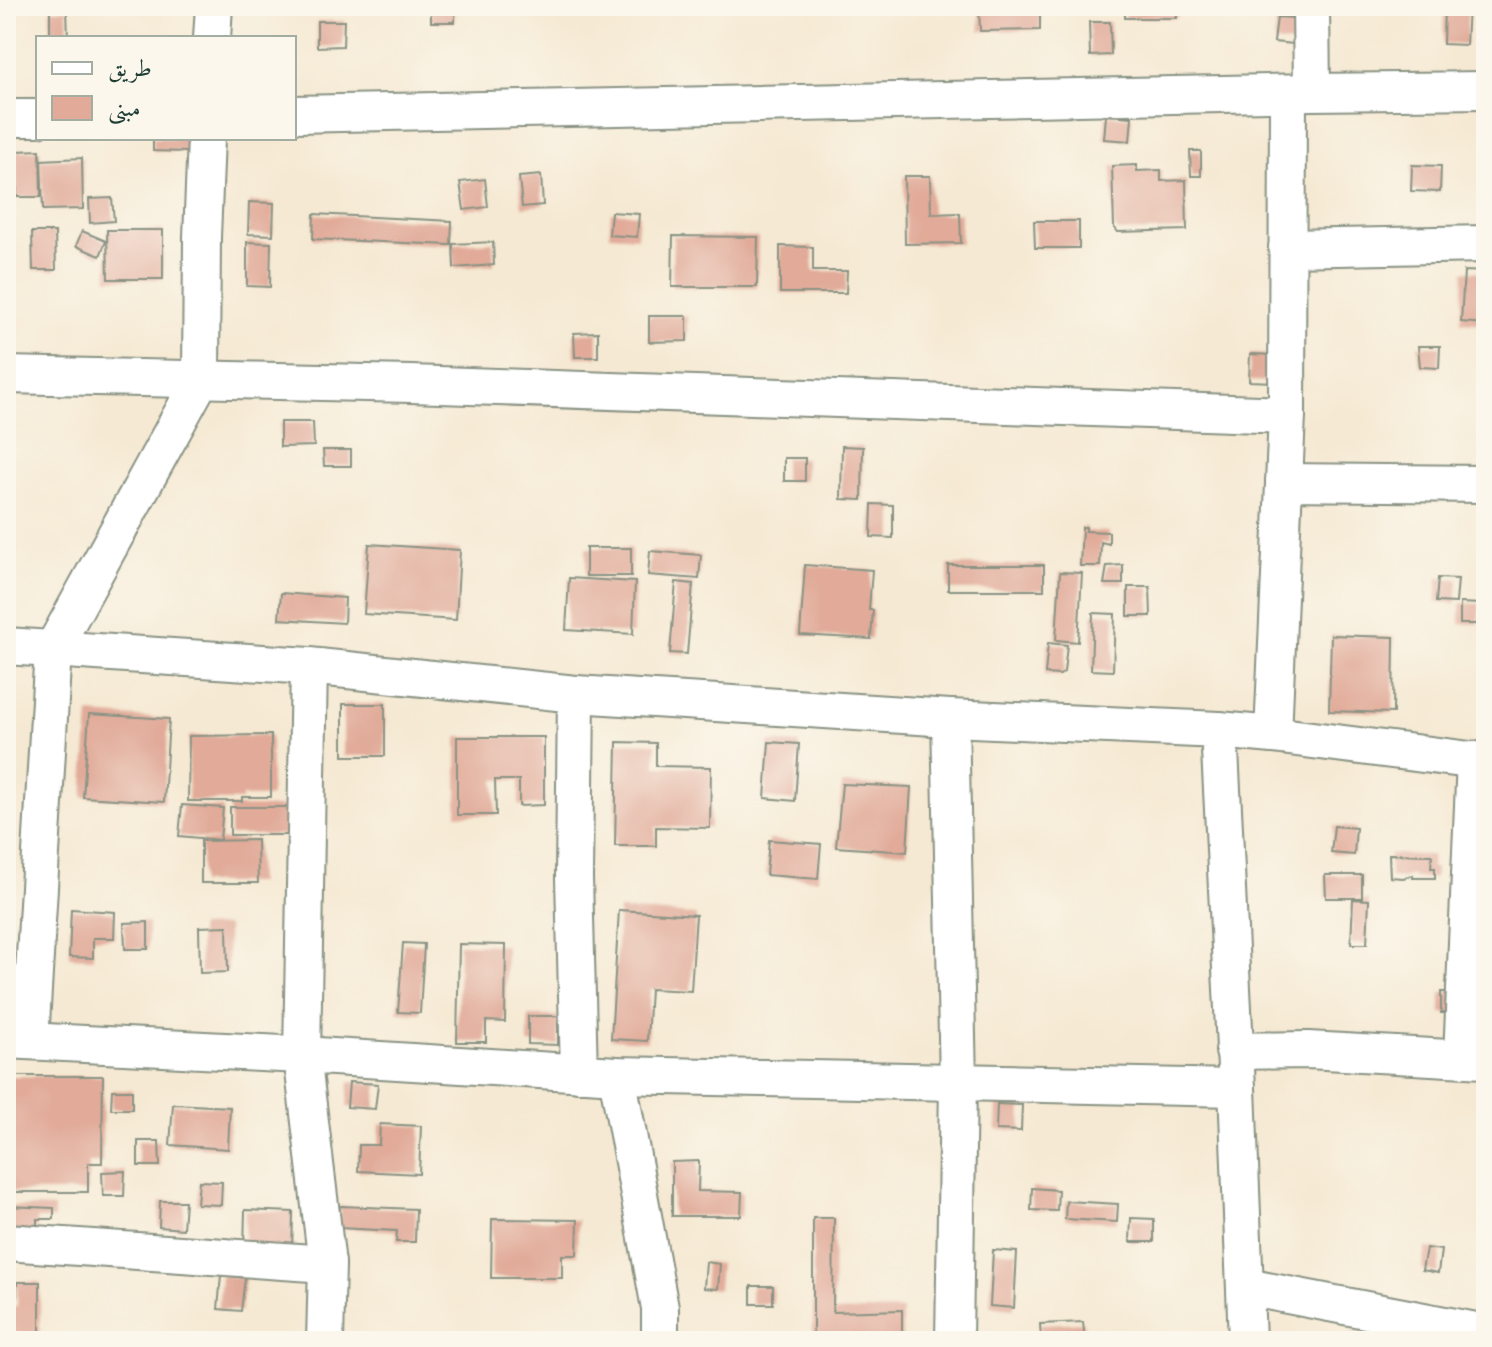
<svg xmlns="http://www.w3.org/2000/svg" width="1492" height="1347" viewBox="0 0 1492 1347" font-family="'Libre Bodoni',Amiri,serif">
<style>
.building{fill:#e1aa99}
.lines{fill:none;stroke-linecap:round;stroke-linejoin:round}
.minor-casing{stroke:#8a9384;stroke-width:40}
.minor{stroke:#fff;stroke-width:36}
</style>
<rect width="100%" height="100%" fill="#fbf7ec"/>
<filter id="ink" filterUnits="userSpaceOnUse"><feTurbulence type="fractalNoise" baseFrequency=".0125" numOctaves="2"/><feDisplacementMap in="SourceGraphic" scale="16" xChannelSelector="R" yChannelSelector="G"/><feConvolveMatrix kernelMatrix="1 2 1 2 8 2 1 2 1" color-interpolation-filters="sRGB"/></filter>
<filter id="wash" filterUnits="userSpaceOnUse"><feTurbulence type="fractalNoise" baseFrequency=".006" numOctaves="4" result="noise"/><feDisplacementMap in="SourceGraphic" scale="32" xChannelSelector="R" yChannelSelector="G"/><feGaussianBlur stdDeviation="1.8" result="paint"/><feColorMatrix in="noise" values="0 0 0 0 0 0 0 0 0 0 0 0 0 0 0 0 0 1.4 0 .05"/><feComposite in="paint" operator="in"/></filter>
<g filter="url(#wash)">
<rect width="100%" height="100%" fill="#f5e9d3"/>
<g id="blocks">
<!-- building -->
<g class="building">
<rect x="431" y="6" width="24" height="16"/>
<polygon points="979,6 1088,6 1088,11 1040,12 1040,30 980,31"/>
<rect x="1125" y="6" width="52" height="12"/>
<polygon points="1444,6 1468,6 1466,45 1443,44"/>
<polygon points="67,9 68,38 50,38 50,10"/>
<polygon points="1277,17 1295,18 1293,44 1274,42"/>
<polygon points="317,21 344,21 343,46 317,47"/>
<polygon points="1089,22 1110,22 1111,55 1090,56"/>
<polygon points="1106,115 1132,117 1130,141 1104,139"/>
<polygon points="153,138 187,138 187,152 153,151"/>
<polygon points="40,150 41,197 17,197 16,151"/>
<polygon points="1190,151 1201,151 1201,176 1191,176"/>
<polygon points="82,158 83,209 43,210 41,160"/>
<polygon points="1137,165 1137,171 1161,170 1161,181 1186,180 1187,230 1118,232 1114,227 1112,166"/>
<polygon points="1412,165 1441,166 1440,192 1411,191"/>
<polygon points="541,175 543,205 522,207 519,177"/>
<polygon points="904,176 930,176 931,214 960,213 961,243 905,244"/>
<polygon points="485,179 488,207 464,210 460,182"/>
<polygon points="112,198 114,221 90,223 89,199"/>
<polygon points="249,202 274,203 273,235 248,234"/>
<polygon points="611,212 639,214 637,237 609,235"/>
<polygon points="314,214 452,221 451,245 313,239"/>
<polygon points="1034,221 1079,221 1079,248 1035,248"/>
<polygon points="107,230 163,230 163,279 108,279"/>
<polygon points="82,231 106,241 100,256 76,246"/>
<polygon points="32,232 55,232 56,270 33,270"/>
<polygon points="673,236 758,237 757,287 672,287"/>
<polygon points="247,242 271,243 270,287 247,286"/>
<polygon points="493,242 494,265 454,268 453,244"/>
<polygon points="780,246 813,247 813,271 847,271 846,293 780,293"/>
<polygon points="1464,271 1486,272 1486,324 1461,322"/>
<polygon points="649,316 687,316 687,341 649,342"/>
<polygon points="598,332 598,357 575,357 574,333"/>
<polygon points="1418,346 1440,346 1439,368 1420,367"/>
<polygon points="1250,354 1276,355 1275,382 1249,381"/>
<polygon points="280,422 313,422 314,446 280,447"/>
<polygon points="842,446 863,447 862,500 841,499"/>
<polygon points="323,450 351,450 351,466 324,466"/>
<rect x="784" y="458" width="21" height="23"/>
<polygon points="872,504 893,505 893,538 871,537"/>
<polygon points="1082,527 1086,527 1086,531 1109,532 1109,544 1101,542 1100,566 1080,566"/>
<polygon points="369,544 460,550 456,620 364,614"/>
<rect x="586" y="548" width="45" height="28"/>
<polygon points="650,551 701,555 699,579 648,575"/>
<polygon points="805,565 872,570 869,610 873,610 871,639 800,635"/>
<rect x="948" y="565" width="96" height="25"/>
<polygon points="1123,565 1123,584 1104,584 1107,566"/>
<polygon points="1060,572 1082,573 1078,642 1056,640"/>
<polygon points="569,578 635,582 633,634 566,630"/>
<polygon points="1438,578 1458,579 1456,603 1436,602"/>
<polygon points="676,582 693,584 687,654 670,653"/>
<polygon points="1128,587 1150,587 1151,616 1128,616"/>
<polygon points="281,593 345,598 344,623 279,619"/>
<polygon points="1460,603 1480,604 1479,624 1460,624"/>
<polygon points="1093,613 1115,614 1113,671 1091,670"/>
<polygon points="1331,635 1394,637 1393,713 1329,711"/>
<polygon points="1048,643 1067,645 1064,672 1060,675 1045,674"/>
<rect x="343" y="704" width="42" height="52"/>
<polygon points="89,714 169,719 164,802 83,797"/>
<polygon points="271,735 271,797 242,797 242,801 188,801 189,736"/>
<polygon points="457,737 544,737 544,805 519,806 519,780 495,780 496,815 457,815"/>
<polygon points="617,742 656,743 656,766 711,767 710,828 656,827 656,846 615,846"/>
<polygon points="769,742 799,744 795,801 765,798"/>
<polygon points="842,784 911,787 907,852 836,847"/>
<polygon points="182,805 223,808 220,840 179,836"/>
<polygon points="230,807 290,807 289,835 230,835"/>
<polygon points="1334,826 1356,828 1354,855 1331,853"/>
<polygon points="257,840 258,883 201,883 201,841"/>
<polygon points="769,840 821,844 818,879 766,875"/>
<polygon points="1389,854 1432,855 1431,868 1435,868 1435,878 1413,878 1413,875 1403,878 1390,877"/>
<polygon points="1325,875 1362,875 1362,898 1326,898"/>
<polygon points="1353,899 1369,900 1367,944 1351,944"/>
<polygon points="71,909 115,912 114,938 93,938 93,958 69,957"/>
<polygon points="619,910 696,915 691,991 650,989 647,1041 611,1039"/>
<polygon points="148,922 148,949 125,949 124,923"/>
<polygon points="227,926 228,972 200,973 199,927"/>
<polygon points="403,943 424,944 420,1013 398,1012"/>
<polygon points="459,944 506,945 505,1022 486,1021 486,1042 457,1042"/>
<rect x="6" y="989" width="18" height="30"/>
<rect x="1441" y="992" width="22" height="21"/>
<polygon points="528,1016 558,1016 558,1045 528,1044"/>
<polygon points="6,1076 103,1076 102,1163 88,1163 88,1192 6,1192"/>
<polygon points="349,1082 378,1084 375,1109 347,1107"/>
<polygon points="112,1090 132,1090 132,1109 111,1109"/>
<polygon points="173,1104 230,1107 228,1149 170,1145"/>
<polygon points="997,1104 1022,1105 1021,1131 996,1130"/>
<polygon points="380,1124 421,1126 419,1174 358,1171 359,1145 379,1145"/>
<polygon points="138,1141 159,1141 160,1166 138,1166"/>
<polygon points="699,1161 698,1191 742,1192 741,1216 672,1216 672,1162"/>
<polygon points="1482,1163 1486,1163 1486,1186 1481,1186"/>
<polygon points="125,1171 124,1196 103,1196 102,1172"/>
<polygon points="199,1181 222,1182 221,1205 197,1204"/>
<polygon points="1032,1188 1058,1190 1057,1211 1031,1210"/>
<polygon points="160,1201 185,1201 183,1229 159,1227"/>
<polygon points="1066,1201 1118,1204 1117,1222 1065,1219"/>
<polygon points="6,1206 54,1208 54,1219 37,1219 37,1237 6,1236"/>
<polygon points="340,1206 416,1209 415,1242 396,1242 397,1231 339,1228"/>
<polygon points="245,1210 293,1212 292,1253 244,1251"/>
<polygon points="813,1218 834,1218 833,1312 902,1310 902,1341 813,1341"/>
<polygon points="1131,1218 1154,1219 1154,1242 1130,1242"/>
<polygon points="492,1219 578,1220 577,1255 562,1255 562,1278 491,1278"/>
<polygon points="1426,1248 1441,1250 1438,1273 1422,1270"/>
<polygon points="993,1250 1017,1252 1014,1308 990,1306"/>
<polygon points="706,1262 720,1264 718,1289 704,1288"/>
<polygon points="221,1275 245,1278 241,1311 218,1309"/>
<polygon points="17,1282 40,1282 40,1334 6,1334 6,1307 17,1306"/>
<rect x="751" y="1286" width="22" height="18"/>
<polygon points="1083,1322 1085,1341 1041,1341 1040,1324"/>
<polygon points="1351,1333 1384,1335 1384,1341 1350,1341"/>
</g>
</g>
</g>
<g filter="url(#ink)">
<use href="#blocks" fill-opacity="0" stroke="#8a9384" stroke-width="2"/>
<g class="lines">
<defs>
<g id="minor">
<polyline points="1311,6 1312,92"/>
<polyline points="212,38 214,6"/>
<polyline points="294,114 1312,92 1486,90"/>
<polyline points="6,118 38,118"/>
<polyline points="1287,248 1486,244"/>
<polyline points="6,375 411,384 1287,415"/>
<polyline points="1284,482 1486,484"/>
<polyline points="6,646 309,666 576,694 950,718 1219,730 1237,1088 1247,1341"/>
<polyline points="309,666 302,1055 327,1264 325,1341"/>
<polyline points="576,694 574,878 579,1073"/>
<polyline points="950,718 958,1082 954,1341"/>
<polyline points="1219,730 1273,735 1486,762"/>
<polyline points="1273,735 1287,415 1288,93"/>
<polyline points="6,1040 302,1055 617,1075 1237,1088"/>
<polyline points="30,1041 53,649 201,379 202,237 206,138"/>
<polyline points="1234,1051 1308,1050 1484,1060"/>
<polyline points="1462,1057 1475,760"/>
<polyline points="617,1075 660,1308 660,1341"/>
<polyline points="6,1242 327,1264"/>
<polyline points="1246,1287 1486,1333"/>
</g>
</defs>
<!-- minor casing -->
<use href="#minor" class="minor-casing"/>
<!-- minor -->
<use href="#minor" class="minor"/>
</g>
</g>
<!-- margin -->
<rect width="1492" height="1347" fill="none" stroke="#fbf7ec" stroke-width="32"/>
<!-- legend -->
<rect x="36" y="36" width="260" height="104" fill="#fbf7ec" stroke="#a3ada2" stroke-width="2"/>
<rect x="52" y="62" width="40" height="12" fill="#ffffff" stroke="#a3ada2" stroke-width="2"/>
<text x="108" y="76" font-size="24" fill="#1f3d34">طريق</text>
<rect x="52" y="96" width="40" height="24" fill="#e1aa99" stroke="#a3ada2" stroke-width="2"/>
<text x="108" y="116" font-size="24" fill="#1f3d34">مبنى</text>
</svg>
